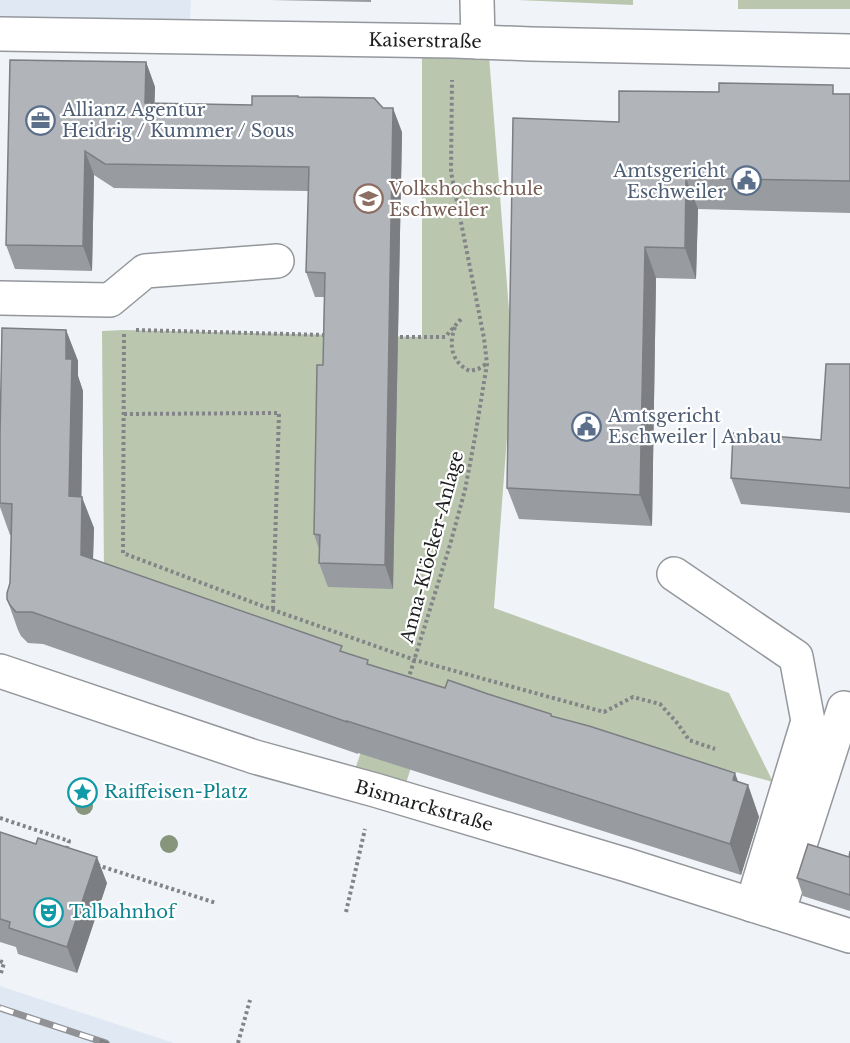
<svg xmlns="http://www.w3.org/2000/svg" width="850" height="1043" viewBox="0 0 850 1043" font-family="'Libre Baskerville',serif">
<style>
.built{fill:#e0e8f3}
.green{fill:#bac7ae}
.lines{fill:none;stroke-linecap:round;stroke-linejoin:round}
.minor-casing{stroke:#94979c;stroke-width:36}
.path{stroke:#828487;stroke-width:4;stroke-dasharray:3 3;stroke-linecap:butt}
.minor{stroke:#fff;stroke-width:33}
.rail-casing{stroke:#909296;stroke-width:7}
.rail{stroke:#fff;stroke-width:4.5;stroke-dasharray:14;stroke-linecap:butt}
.tree{fill:#86957b}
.wall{fill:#989b9f}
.shaded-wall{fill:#7c7e82}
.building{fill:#b1b4b9;stroke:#7c7e82;stroke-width:1.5}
.labels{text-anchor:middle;stroke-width:4.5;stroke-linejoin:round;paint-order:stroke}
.street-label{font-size:18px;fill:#1d1e20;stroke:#fff}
.service-label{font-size:18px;fill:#4e5e75;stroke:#fff;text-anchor:start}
.education-label{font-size:18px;fill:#785e54;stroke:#fff;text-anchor:start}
.culture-label{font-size:18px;fill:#0d838f;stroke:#fff;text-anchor:start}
</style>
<rect width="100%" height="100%" fill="#f0f4f9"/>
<!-- built -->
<g class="built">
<polygon points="0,0 191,0 190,20 0,20"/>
<polygon points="0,986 174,1043 0,1043"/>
</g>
<!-- green -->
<g class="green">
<polygon points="518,0 633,0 633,5"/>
<rect x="738" y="0" width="112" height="9"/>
<polygon points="422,40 488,43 510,323 510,398 494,608 729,693 773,782 436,692 401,798 350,784 387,676 104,573 102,331 124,330 422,337"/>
</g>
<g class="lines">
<defs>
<g id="minor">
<polyline points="477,0 478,42"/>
<polyline points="0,34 454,41 531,44 850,51"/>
<polyline points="0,298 110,300 145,271 277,261"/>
<polyline points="674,574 796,657 808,721 752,905"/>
<polyline points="0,671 255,757 375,790 627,865 850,936"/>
<polyline points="778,913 844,708"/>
</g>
</defs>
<!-- minor casing -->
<use href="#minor" class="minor-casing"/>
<!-- path -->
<g class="path">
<path d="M455,327C448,345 452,363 470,371L478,369L486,364"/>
<polyline points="136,330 326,335"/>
<polyline points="124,334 123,553 273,610 415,660 604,712 633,697 660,704 678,724 689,740 715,749"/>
<polyline points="394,337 445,337 461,319"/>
<polyline points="124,414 279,413 273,610"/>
<polyline points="408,680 450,545 465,490 475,437 487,364 484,338 451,172 452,80"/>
<polyline points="0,818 69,841 66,851"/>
<polyline points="97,865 216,903"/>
<polyline points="346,912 365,829"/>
<polyline points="0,961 4,963 0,976"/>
<polyline points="238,1043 250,1000"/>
</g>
<!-- minor -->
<use href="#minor" class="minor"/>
<defs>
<polyline id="rail" points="0,1008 106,1043"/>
</defs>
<!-- rail casing -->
<use href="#rail" class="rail-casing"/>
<!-- rail -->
<use href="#rail" class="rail"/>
</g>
<!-- trees -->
<g class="tree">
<circle cx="84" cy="806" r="9"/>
<circle cx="169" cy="844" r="9"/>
</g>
<!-- wall -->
<g class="wall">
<polygon points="270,0 371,0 371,2"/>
<polygon points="146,62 155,87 154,104 252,105 298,97 402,132 393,589 328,587 319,563 319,549 314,534 323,365 324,297 315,297 306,272 309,191 114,188 94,175 92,271 15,269 6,245"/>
<polygon points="719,92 850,94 850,213 698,209 696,279 656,278 652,526 519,519 507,488 619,122"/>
<polygon points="66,330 78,361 78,376 83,391 81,497 94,528 93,560 344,652 369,664 445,688 488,694 552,716 748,785 759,817 741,875 358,753 358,754 43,644 28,643 21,636 18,630 7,599 10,583 11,535 10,535 0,507 0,435"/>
<polygon points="850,364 850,513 741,504 731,478 821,440"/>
<polygon points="0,832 107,883 77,973 18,954 16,947 0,942"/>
<polygon points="850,851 850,911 803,896 797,878 849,857"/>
</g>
<!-- shaded-wall -->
<g class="shaded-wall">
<polygon points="146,62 155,87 154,128 145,103"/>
<polygon points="393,108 402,132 393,589 385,565"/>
<polygon points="85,151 94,175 92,271 83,246"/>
<polygon points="686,178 698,209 696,279 685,248"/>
<polygon points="645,247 656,278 652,526 640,495"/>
<polygon points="66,330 78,361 78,376 83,391 81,528 69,496"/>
<polygon points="82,497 94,528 92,587 81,555"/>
<polygon points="735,773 744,798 748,785 759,817 741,875 730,844 733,780"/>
<polygon points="97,857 107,883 77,973 67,947"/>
</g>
<!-- building -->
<g class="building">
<polygon points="10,60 146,62 145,103 252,105 252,96 298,96 298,97 374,98 383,108 393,108 385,565 319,563 320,535 314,534 316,423 317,365 323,365 325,273 306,272 309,167 105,164 85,151 83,246 6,245"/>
<polygon points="719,83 833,85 833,94 850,94 850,181 686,178 685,248 645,247 640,495 507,488 513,118 619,122 619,91 719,92"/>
<polygon points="2,328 66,330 66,359 72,359 69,496 82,497 81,555 342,646 340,651 368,660 367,664 445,688 448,680 488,694 551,714 551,716 589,726 735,773 733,780 748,785 730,844 347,721 347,722 32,612 16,612 10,605 7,599 7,593 10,583 12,504 0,503 0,435"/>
<polygon points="826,364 850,364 850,488 731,478 733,433 821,440"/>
<polygon points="0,832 36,844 38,838 97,857 67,947 9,928 10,922 0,919"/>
<polygon points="808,844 849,857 850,851 850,895 797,878"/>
<polygon points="101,1040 109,1043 100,1043"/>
</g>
<!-- icons -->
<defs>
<symbol id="office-ring" viewBox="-11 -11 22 22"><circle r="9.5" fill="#fff" stroke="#5c6f8a" stroke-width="1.5"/><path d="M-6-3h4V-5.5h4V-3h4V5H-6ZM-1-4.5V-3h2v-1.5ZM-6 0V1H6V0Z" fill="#5c6f8a"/></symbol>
<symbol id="civic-ring" viewBox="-11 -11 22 22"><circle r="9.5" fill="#fff" stroke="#5c6f8a" stroke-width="1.5"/><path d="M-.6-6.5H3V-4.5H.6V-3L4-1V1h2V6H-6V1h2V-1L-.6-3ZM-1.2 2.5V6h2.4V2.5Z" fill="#5c6f8a"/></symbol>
<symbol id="university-ring" viewBox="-11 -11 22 22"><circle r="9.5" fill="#fff" stroke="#8d6e63" stroke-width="1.5"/><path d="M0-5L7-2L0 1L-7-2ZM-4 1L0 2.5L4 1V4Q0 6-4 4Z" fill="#8d6e63"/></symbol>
<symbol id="sight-ring" viewBox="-11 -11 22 22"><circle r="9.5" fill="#fff" stroke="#0f9aa8" stroke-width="1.5"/><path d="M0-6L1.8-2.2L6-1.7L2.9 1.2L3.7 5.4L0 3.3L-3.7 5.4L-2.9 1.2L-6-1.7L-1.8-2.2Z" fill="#0f9aa8"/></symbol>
<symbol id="theatre-ring" viewBox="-11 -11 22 22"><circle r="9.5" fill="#fff" stroke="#0f9aa8" stroke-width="1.5"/><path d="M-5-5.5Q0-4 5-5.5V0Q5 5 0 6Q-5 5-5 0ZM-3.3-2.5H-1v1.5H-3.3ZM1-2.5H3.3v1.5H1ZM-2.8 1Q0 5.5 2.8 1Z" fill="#0f9aa8"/></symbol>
</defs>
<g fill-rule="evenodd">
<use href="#office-ring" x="24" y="104" width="33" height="33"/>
<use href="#civic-ring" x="730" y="164" width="33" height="33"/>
<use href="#university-ring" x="352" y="182" width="33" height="33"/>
<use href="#civic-ring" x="570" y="410" width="33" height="33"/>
<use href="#sight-ring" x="66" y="776" width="33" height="33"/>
<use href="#theatre-ring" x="32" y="896" width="33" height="33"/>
</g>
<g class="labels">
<!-- street labels -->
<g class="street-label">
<text transform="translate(425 41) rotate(1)" y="6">Kaiserstraße</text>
<text transform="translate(432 547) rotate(-75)" y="6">Anna-Klöcker-Anlage</text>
<text transform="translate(424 806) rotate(16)" y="6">Bismarckstraße</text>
</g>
<!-- service labels -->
<g class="service-label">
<text x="62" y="116">Allianz Agentur<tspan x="62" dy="21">Heidrig / Kummer / Sous</tspan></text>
<text x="726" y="177" text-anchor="end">Amtsgericht<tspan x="726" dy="21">Eschweiler</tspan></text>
<text x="608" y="422">Amtsgericht<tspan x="608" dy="21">Eschweiler | Anbau</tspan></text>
</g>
<!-- education labels -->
<g class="education-label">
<text x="389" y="195">Volkshochschule<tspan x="389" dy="21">Eschweiler</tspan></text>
</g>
<!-- culture labels -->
<g class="culture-label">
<text x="104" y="798">Raiffeisen-Platz</text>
<text x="69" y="918">Talbahnhof</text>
</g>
</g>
</svg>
